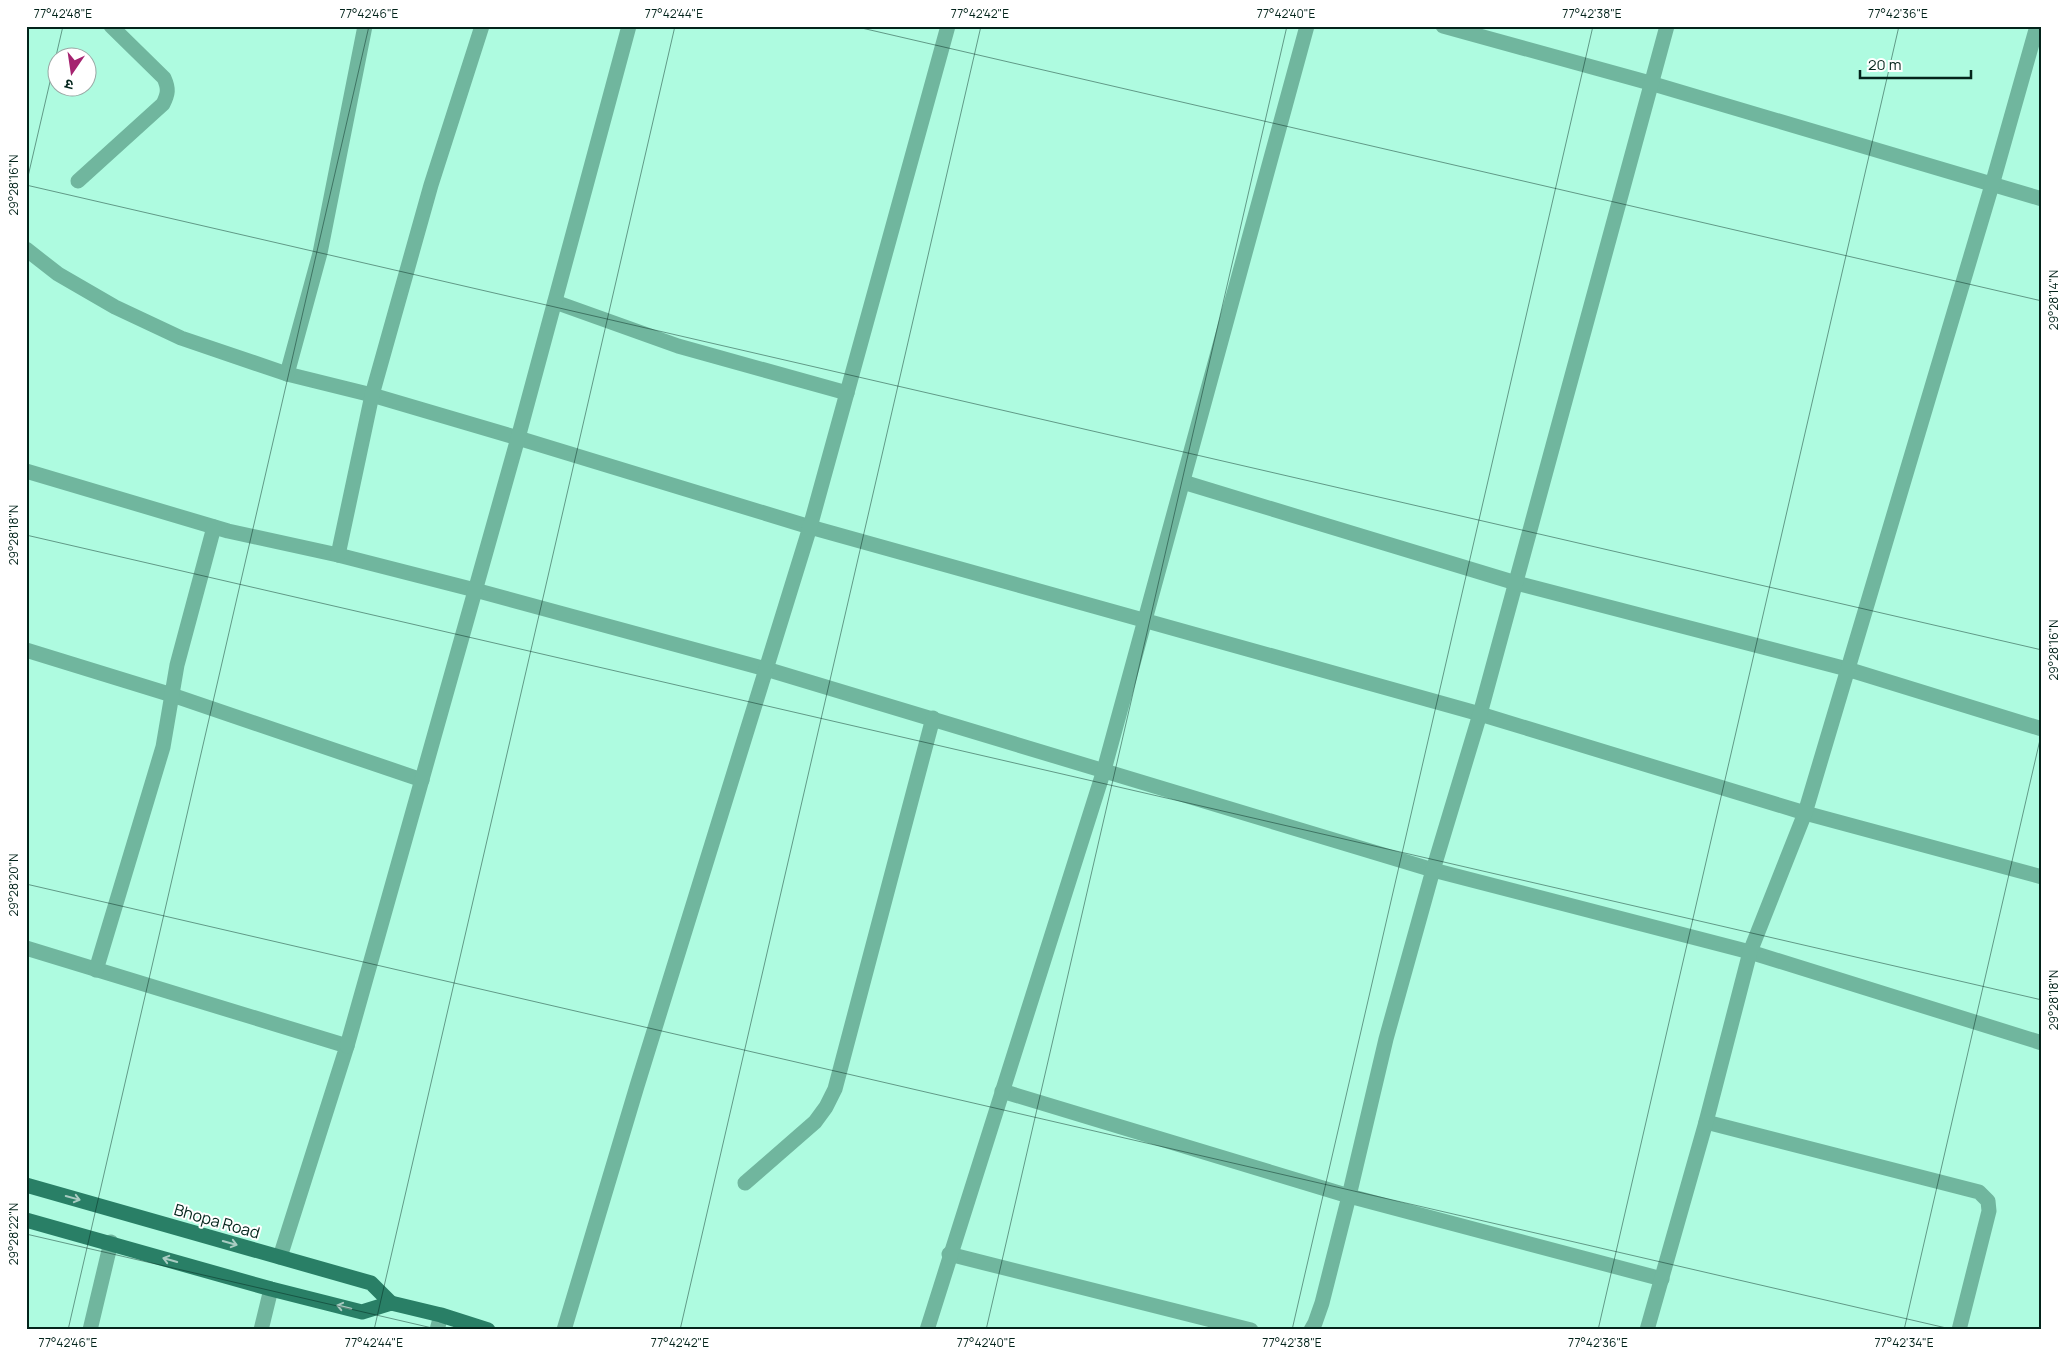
<svg xmlns="http://www.w3.org/2000/svg" width="2068" height="1356" viewBox="0 0 2068 1356" font-family="Manrope,'Noto Sans Devanagari',sans-serif">
<style>
.lines{fill:none;stroke-linecap:round;stroke-linejoin:round}
.minor{stroke:#70b69e;stroke-width:15}
.primary{stroke:#297f66;stroke-width:15}
.oneway{stroke:#a9ccc2}
.ticks{fill:none;stroke:#03241b;stroke-width:1;stroke-opacity:0.45}
.labels{text-anchor:middle;stroke-width:4;stroke-linejoin:round;paint-order:stroke}
.street-label{font-size:16px;fill:#03241b;stroke:#fff}
.neatline{fill:none;stroke:#03241b;stroke-width:2}
.ticks-label{font-size:12px;text-anchor:middle;fill:#03241b}
</style>
<rect width="100%" height="100%" fill="#aefbe0"/>
<g class="lines">
<!-- minor -->
<g class="minor">
<polyline points="1443,26 1650,83 2042,199"/>
<path d="M78,181L163,104C168,94 169,89 164,78L111,26"/>
<polyline points="26,249 58,274 115,307 181,338 287,374 372,395 518,438 810,527 1480,714 1805,813 2042,877"/>
<polyline points="555,302 678,346 847,393"/>
<polyline points="287,374 320,253 365,26"/>
<polyline points="26,471 228,531 338,555 475,590 766,669 1433,870 1750,952 2042,1043"/>
<polyline points="1183,482 1516,583 1847,669 2042,729"/>
<polyline points="338,555 372,395 431,185 482,26"/>
<polyline points="26,650 172,695 422,780"/>
<polyline points="26,948 347,1046 280,1257"/>
<polyline points="96,970 163,747 177,665 214,527"/>
<polyline points="347,1046 518,438 629,26"/>
<polyline points="1002,1091 1349,1196 1662,1279"/>
<polyline points="1706,1122 1979,1192 1988,1201 1989,1211 1959,1330"/>
<polyline points="745,1183 815,1122 826,1107 835,1089 933,718"/>
<polyline points="949,1254 1251,1330"/>
<polyline points="90,1330 111,1242"/>
<polyline points="261,1330 271,1289"/>
<polyline points="437,1330 441,1315"/>
<polyline points="564,1330 637,1086 810,527 948,26"/>
<polyline points="927,1330 1104,770 1307,26"/>
<polyline points="1311,1330 1315,1323 1322,1303 1349,1196 1386,1039 1433,870 1480,714 1667,26"/>
<polyline points="1647,1330 1706,1122 1750,952 1805,813 1992,185 2037,26"/>
</g>
<!-- primary -->
<g class="primary">
<polyline points="26,1185 371,1283 391,1303"/>
<polyline points="26,1220 271,1289 362,1312 391,1303 441,1315 488,1330"/>
</g>
</g>
<!-- one-way arrows -->
<defs><path id="oneway-shaft" d="M-6 0H5M1.5-3L5.5 0L1.5 3" fill="none" stroke-width="1.6" stroke-linecap="round" stroke-linejoin="round" transform="scale(1.25)"/></defs>
<g class="oneway">
<use href="#oneway-shaft" transform="translate(73 1198) rotate(15)"/>
<use href="#oneway-shaft" transform="translate(230 1243) rotate(16)"/>
<use href="#oneway-shaft" transform="translate(170 1260) rotate(-164)"/>
<use href="#oneway-shaft" transform="translate(344 1307) rotate(-166)"/>
</g>
<!-- ticks -->
<path class="ticks" d="M853,26L2042,301M26,185L63,26M26,185L2042,650M26,535L2042,1000M26,884L1955,1330M26,1234L441,1330M68,1330L369,26M374,1330L675,26M680,1330L981,26M986,1330L1287,26M1292,1330L1593,26M1598,1330L1899,26M1904,1330L2042,731"/>
<g class="labels">
<!-- street labels -->
<g class="street-label">
<text transform="translate(217 1221) rotate(16)" y="6">Bhopa Road</text>
</g>
</g>
<!-- border -->
<rect width="2068" height="1356" fill="none" stroke="#ffffff" stroke-width="55"/>
<!-- north arrow -->
<g transform="translate(72 72) rotate(193)"><circle r="24" fill="#ffffff" stroke="#9aa7a4"/>
<path d="M0-4L9 19L0 12L-9 19Z" fill="#a5226f"/>
<text y="-8" font-size="14" font-weight="bold" text-anchor="middle" fill="#03241b">उ</text>
</g>
<!-- scale -->
<path d="M1860 70v8h111v-8" fill="none" stroke="#03241b" stroke-width="2.5"/>
<text x="1868" y="70" font-size="15" fill="#03241b" stroke="#ffffff" stroke-width="4" paint-order="stroke">20 m</text>
<rect x="28" y="28" width="2012" height="1300" class="neatline"/>
<g class="ticks-label">
<text x="63" y="18">77°42'48"E</text>
<text x="369" y="18">77°42'46"E</text>
<text x="674" y="18">77°42'44"E</text>
<text x="980" y="18">77°42'42"E</text>
<text x="1286" y="18">77°42'40"E</text>
<text x="1592" y="18">77°42'38"E</text>
<text x="1898" y="18">77°42'36"E</text>
<text transform="translate(14 185) rotate(-90)" y="4">29°28'16"N</text>
<text transform="translate(2054 300) rotate(-90)" y="4">29°28'14"N</text>
<text transform="translate(14 535) rotate(-90)" y="4">29°28'18"N</text>
<text transform="translate(2054 650) rotate(-90)" y="4">29°28'16"N</text>
<text transform="translate(14 885) rotate(-90)" y="4">29°28'20"N</text>
<text transform="translate(2054 1000) rotate(-90)" y="4">29°28'18"N</text>
<text transform="translate(14 1234) rotate(-90)" y="4">29°28'22"N</text>
<text x="68" y="1347">77°42'46"E</text>
<text x="374" y="1347">77°42'44"E</text>
<text x="680" y="1347">77°42'42"E</text>
<text x="986" y="1347">77°42'40"E</text>
<text x="1292" y="1347">77°42'38"E</text>
<text x="1598" y="1347">77°42'36"E</text>
<text x="1904" y="1347">77°42'34"E</text>
</g>
</svg>
